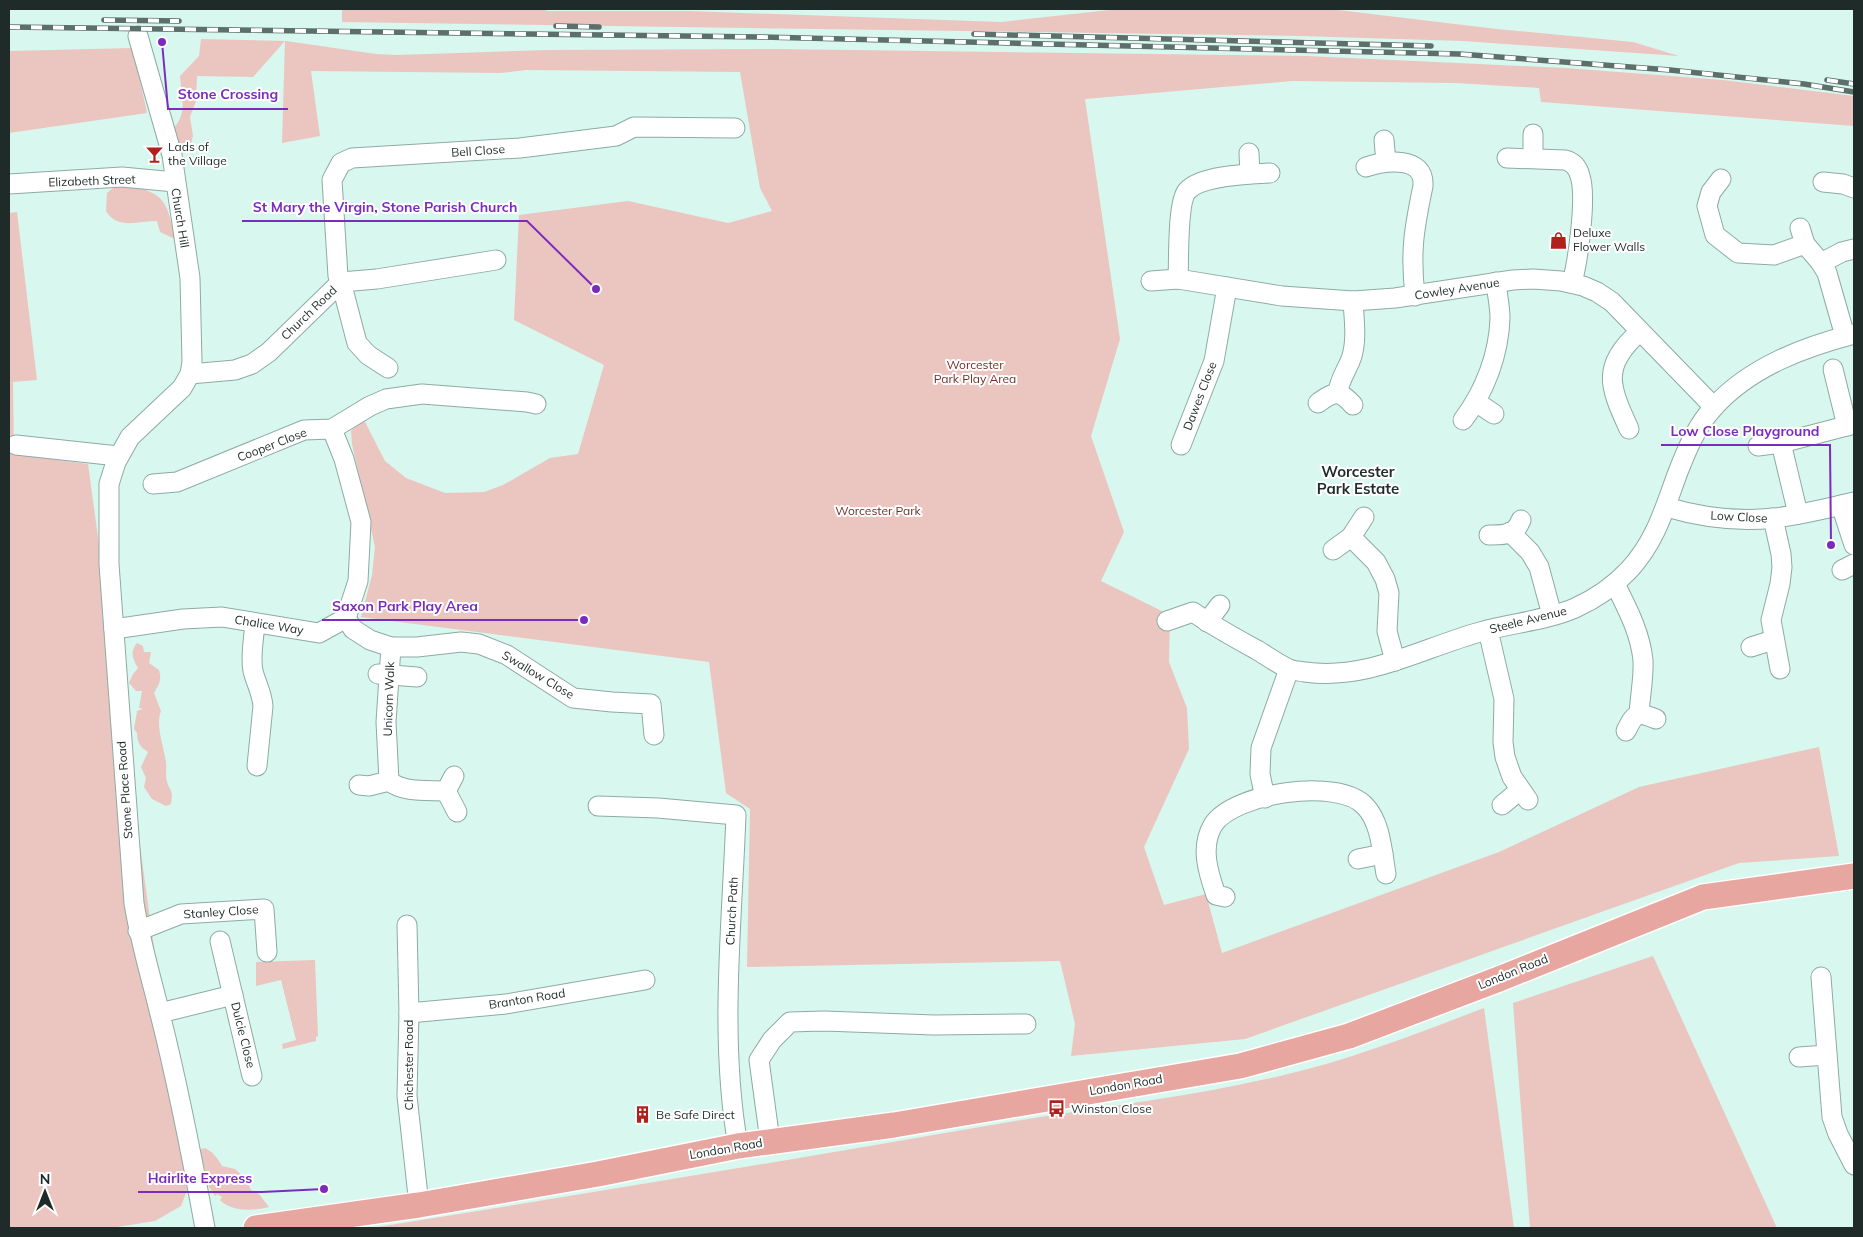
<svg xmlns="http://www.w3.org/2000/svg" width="1863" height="1237" viewBox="0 0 1863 1237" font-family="Mulish,sans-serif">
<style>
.green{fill:#ebc5c0}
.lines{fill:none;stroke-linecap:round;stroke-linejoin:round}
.minor-casing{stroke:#8daba3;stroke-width:21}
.major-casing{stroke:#fff;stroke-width:28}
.minor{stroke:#fff;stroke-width:19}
.major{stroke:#e7a69f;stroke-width:25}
.rail-casing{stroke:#5c6f6a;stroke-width:5.5}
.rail{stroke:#fff;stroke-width:4;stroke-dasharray:11;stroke-linecap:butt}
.labels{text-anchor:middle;stroke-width:4;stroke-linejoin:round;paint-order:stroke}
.poi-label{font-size:12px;fill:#1f2b28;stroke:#fff;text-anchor:start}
.street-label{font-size:12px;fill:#1f2b28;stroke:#fff}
.park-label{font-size:12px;fill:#702d27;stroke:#fff}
.quarter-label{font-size:15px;font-weight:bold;fill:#1f2b28;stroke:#fff}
.leader{fill:none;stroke:#7b2cbf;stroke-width:2}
.callout-dot{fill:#7b2cbf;stroke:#fff;stroke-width:2}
.callout-label{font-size:14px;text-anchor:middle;font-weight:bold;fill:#7b2cbf;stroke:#fff;stroke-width:4;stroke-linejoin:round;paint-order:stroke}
</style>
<rect width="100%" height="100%" fill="#d8f7ef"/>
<!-- green -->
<g class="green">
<polygon points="342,9 546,9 547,11 688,11 1001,22 1119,9 1338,10 1497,29 1633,42 1679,56 1463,41 1301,36 342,22"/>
<path d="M201,39L286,41L376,54L397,55L548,50L777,49L1307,56L1566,68L1723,80L1854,96V126L1541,102L1539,88L1456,83L1293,81L1085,99L1120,339L1091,436L1124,532L1101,581L1170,615L1169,662L1187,708L1189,749L1144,847L1164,905L1206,894L1222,953L1499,852L1639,787L1819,747L1839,856L1739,863L1245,1039L1071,1056L1075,1024L1060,961L747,967L750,809L726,793L709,662L361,617L372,575L375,547L352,444L351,431L363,418L385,461L406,478L445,493L484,492L503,485L550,458L578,454L604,365L514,320L519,215L628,201L728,223L772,211L760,188L740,72L526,70L501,73L311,71L320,136L282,143L285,41L253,77L197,76L196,101L190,117L193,136L190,147L176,150L171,130C189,115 181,96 180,76L199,56Z"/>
<polygon points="133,48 147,113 9,133 9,51"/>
<path d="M113,188C130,185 158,188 166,207C171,217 172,229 175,239L160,232L157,221C138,221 117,230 106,211L107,193Z"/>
<polygon points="17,212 37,380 13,382 14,454 88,464 187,1190 181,1206 155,1221 111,1228 9,1228 9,213"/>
<path d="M137,643L143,646L144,652H151L149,663L159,670C162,681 159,684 154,693L161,711C155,725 164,747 166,762C167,768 165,775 167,782C171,793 173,790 171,804L166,806L152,799L144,787L146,778L141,767L148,752C140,747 137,742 137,733L134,729L137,711L143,709L139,708L142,691H136L129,683L133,674L138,668C132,658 130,652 137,643Z"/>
<polygon points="1653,956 1777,1228 1530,1228 1513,1003"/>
<polygon points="315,960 318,1036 316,1037 316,1041 283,1049 282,1044 296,1040 281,980 256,986 256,962"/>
<path d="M1484,1008L1514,1228H371C574,1196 777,1162 980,1127C1081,1109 1184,1099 1284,1075C1353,1059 1418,1033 1484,1008Z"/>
<path d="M204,1148C212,1150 218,1159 222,1166L235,1169L246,1179L251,1190L259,1194L269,1207C254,1211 231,1212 220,1200L222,1197L217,1194L215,1196L209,1187L200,1150Z"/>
</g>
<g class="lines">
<defs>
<g id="minor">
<path d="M138,36L172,155L190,278L192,362L190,374L182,388L130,437L116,462L109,484V564L134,903C140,941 151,977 160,1014C178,1085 192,1157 205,1228"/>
<polyline points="1384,140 1386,162"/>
<polyline points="1249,153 1250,174"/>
<path d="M1507,158L1565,160C1573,162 1578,168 1580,176C1587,197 1578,260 1572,283"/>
<polyline points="1533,158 1533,134"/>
<path d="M1366,167C1385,161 1425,155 1423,186C1414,229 1410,252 1415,296"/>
<polyline points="1721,179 1711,192 1707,206 1715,235 1738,253 1774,255 1805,244"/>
<polyline points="1823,182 1843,184 1854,188"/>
<polyline points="9,184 122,177 175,182"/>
<polyline points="1800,228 1805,244 1821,263 1827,273 1845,336"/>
<polyline points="1821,263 1842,252 1854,249"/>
<path d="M1178,279C1179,262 1177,203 1187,191C1201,175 1249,174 1270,173"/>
<polyline points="1151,281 1178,279 1282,296 1353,301 1395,298 1513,280 1533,279 1561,281 1583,286 1597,292 1612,302 1714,407"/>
<polyline points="388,368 368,355 357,343 341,282 338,276 332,180 341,163 352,158 520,148 616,136 634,127 735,128"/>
<polyline points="1833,369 1847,426"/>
<polyline points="190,374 235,370 252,364 269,352 341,282 377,279 496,260"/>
<path d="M1338,393C1339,379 1348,369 1352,356C1357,338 1354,319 1353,301"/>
<polyline points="1476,402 1494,414"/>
<path d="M1318,403C1335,391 1339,390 1353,405"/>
<path d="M1463,420C1485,391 1499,354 1500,318C1500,306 1497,294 1496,282"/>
<path d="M1629,429C1609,385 1601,367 1640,331"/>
<polyline points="1781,443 1798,514"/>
<polyline points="16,445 118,456"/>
<polyline points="1181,445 1214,361 1227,287"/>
<polyline points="1758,446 1781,443 1854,424"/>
<polyline points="153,484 177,482 304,430 332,429 370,406 386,399 422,394 527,402 536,404"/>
<polyline points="1841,505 1854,545"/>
<path d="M1666,507C1700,517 1739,522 1774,518C1801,515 1828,508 1854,502"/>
<polyline points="1773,518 1781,554 1782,567 1780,584 1771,620 1780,669"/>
<polyline points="1510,532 1530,552 1539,567 1552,615"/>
<path d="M1489,535C1504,535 1515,536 1521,520"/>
<polyline points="1351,537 1364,517"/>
<polyline points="1333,550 1351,537 1376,562 1385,579 1389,593 1387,631 1395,661"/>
<polyline points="1842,570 1854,564"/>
<path d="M1615,584C1627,608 1640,632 1643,660C1644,678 1640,696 1639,714"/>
<polyline points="346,618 353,629 370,640 391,647 417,647 461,642 479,644 507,655 573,698 612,702 651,704 654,735"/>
<path d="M1167,621L1193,612C1213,626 1235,638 1257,650C1267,656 1278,664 1289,669C1294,671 1300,671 1305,672C1367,681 1422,648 1480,632C1511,623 1545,621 1575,608C1595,599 1614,586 1629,570C1656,541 1665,507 1678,472C1687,449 1697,425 1714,407C1750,367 1804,347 1854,334"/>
<polyline points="1207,622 1220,605"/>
<path d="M255,623C254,638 250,656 253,671C256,683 262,693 263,706L257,766"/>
<polyline points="114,629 183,619 222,617 319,633 346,618 358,581 361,522 344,459 332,429"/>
<polyline points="1488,630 1504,699 1503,742 1505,757 1512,777 1528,800"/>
<polyline points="1751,647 1773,640"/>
<polyline points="378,674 417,677"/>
<path d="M1626,731C1635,713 1637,711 1656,719"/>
<polyline points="389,781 386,722 391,647"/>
<path d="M389,781C404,793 427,790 446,791L454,776"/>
<polyline points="359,785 369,786 389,781"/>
<polyline points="446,791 457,812"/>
<polyline points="1265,798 1260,774 1261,748 1289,669"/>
<polyline points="1502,805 1520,790"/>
<path d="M598,806L658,808L736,815C732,925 719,1037 738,1146"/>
<polyline points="1358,859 1383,854"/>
<path d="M1225,897L1216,895C1208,872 1200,847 1213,825C1233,793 1338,777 1365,806C1381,823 1382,851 1386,874"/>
<polyline points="407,925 409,1013 407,1096 419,1205"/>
<polyline points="138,931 181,914 264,909 267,952"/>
<polyline points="220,941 252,1076"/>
<polyline points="1821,977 1832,1117 1838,1134 1854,1165"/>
<polyline points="160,1013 233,995"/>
<polyline points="409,1013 506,1004 645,980"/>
<polyline points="1799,1057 1827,1055"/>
<polyline points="770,1141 759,1060 772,1040 790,1022 824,1021 934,1025 1026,1024"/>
</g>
<polyline id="major" points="256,1228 419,1205 598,1174 738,1146 894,1125 1240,1066 1349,1036 1499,979 1703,897 1854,876"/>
</defs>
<!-- minor casing -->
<use href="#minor" class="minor-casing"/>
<!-- major casing -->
<use href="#major" class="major-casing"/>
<!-- minor -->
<use href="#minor" class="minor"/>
<!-- major -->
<use href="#major" class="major"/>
<defs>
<g id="rail">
<polyline points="104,20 179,21"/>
<polyline points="556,26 599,27"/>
<polyline points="9,27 760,37 1459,54 1670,70 1804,84 1854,92"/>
<polyline points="974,34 1431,46"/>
<polyline points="1827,80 1854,84"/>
</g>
</defs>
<!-- rail casing -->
<use href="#rail" class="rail-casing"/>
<!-- rail -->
<use href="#rail" class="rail"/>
</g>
<!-- icons -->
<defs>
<symbol id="bar-bare" viewBox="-9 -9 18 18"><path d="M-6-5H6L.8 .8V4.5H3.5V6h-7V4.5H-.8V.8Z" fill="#b0201d" stroke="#fff" stroke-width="2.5" paint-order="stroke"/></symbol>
<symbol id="shop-bare" viewBox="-9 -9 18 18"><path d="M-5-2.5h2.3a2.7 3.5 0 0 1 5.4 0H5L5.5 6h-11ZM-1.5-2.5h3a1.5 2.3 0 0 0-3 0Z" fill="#b0201d" stroke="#fff" stroke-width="2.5" paint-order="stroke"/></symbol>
<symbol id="bus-bare" viewBox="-9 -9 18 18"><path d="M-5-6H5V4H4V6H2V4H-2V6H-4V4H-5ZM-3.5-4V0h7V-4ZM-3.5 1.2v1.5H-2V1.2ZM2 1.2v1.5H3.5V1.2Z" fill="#b0201d" stroke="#fff" stroke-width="2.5" paint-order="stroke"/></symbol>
<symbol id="building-bare" viewBox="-9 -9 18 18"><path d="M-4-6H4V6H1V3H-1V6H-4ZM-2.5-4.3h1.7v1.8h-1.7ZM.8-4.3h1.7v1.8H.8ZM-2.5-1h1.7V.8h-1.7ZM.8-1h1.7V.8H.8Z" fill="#b0201d" stroke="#fff" stroke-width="2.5" paint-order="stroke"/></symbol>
</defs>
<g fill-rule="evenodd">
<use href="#bar-bare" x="142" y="142" width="25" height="25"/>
<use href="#shop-bare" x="1546" y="228" width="25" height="25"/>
<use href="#bus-bare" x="1044" y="1096" width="25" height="25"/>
<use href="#building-bare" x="630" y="1102" width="25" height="25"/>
</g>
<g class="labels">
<!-- poi labels -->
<g class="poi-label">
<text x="168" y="151">Lads of<tspan x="168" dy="14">the Village</tspan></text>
<text x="1573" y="237">Deluxe<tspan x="1573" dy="14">Flower Walls</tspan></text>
<text x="1071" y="1113">Winston Close</text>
<text x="656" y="1119">Be Safe Direct</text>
</g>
<!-- street labels -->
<g class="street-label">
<text transform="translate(478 151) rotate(-4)" y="4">Bell Close</text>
<text transform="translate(92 181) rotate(-2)" y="4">Elizabeth Street</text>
<text transform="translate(180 218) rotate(81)" y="4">Church Hill</text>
<text transform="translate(1457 289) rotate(-9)" y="4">Cowley Avenue</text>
<text transform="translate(309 313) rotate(-44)" y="4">Church Road</text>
<text transform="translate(1200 396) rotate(-69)" y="4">Dawes Close</text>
<text transform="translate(272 445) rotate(-21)" y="4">Cooper Close</text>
<text transform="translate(1739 517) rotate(3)" y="4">Low Close</text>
<text transform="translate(1528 620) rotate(-14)" y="4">Steele Avenue</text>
<text transform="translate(269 625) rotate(9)" y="4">Chalice Way</text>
<text transform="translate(538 675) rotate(31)" y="4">Swallow Close</text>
<text transform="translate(389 699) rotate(-88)" y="4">Unicorn Walk</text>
<text transform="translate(125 790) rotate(-94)" y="4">Stone Place Road</text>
<text transform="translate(732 911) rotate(-87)" y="4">Church Path</text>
<text transform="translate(221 912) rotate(-4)" y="4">Stanley Close</text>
<text transform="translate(1513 972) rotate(-22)" y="4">London Road</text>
<text transform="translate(527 999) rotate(-9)" y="4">Branton Road</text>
<text transform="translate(243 1035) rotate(76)" y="4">Dulcie Close</text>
<text transform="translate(409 1065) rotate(-90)" y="4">Chichester Road</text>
<text transform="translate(1126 1085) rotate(-10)" y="4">London Road</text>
<text transform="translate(726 1149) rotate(-10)" y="4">London Road</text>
</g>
<!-- park labels -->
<g class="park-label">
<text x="975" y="369">Worcester<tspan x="975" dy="14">Park Play Area</tspan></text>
<text x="878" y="515">Worcester Park</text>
</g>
<!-- quarter labels -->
<g class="quarter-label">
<text x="1358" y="477">Worcester<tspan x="1358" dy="17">Park Estate</tspan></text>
</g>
</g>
<!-- callouts -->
<path class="leader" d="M162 42L168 109H288M596 289L527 221H242M1831 545L1830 445H1661M584 620L488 620H322M324 1189L262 1192H138"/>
<g class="callout-dot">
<circle cx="162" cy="42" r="5"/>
<circle cx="596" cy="289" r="5"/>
<circle cx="1831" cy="545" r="5"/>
<circle cx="584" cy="620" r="5"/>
<circle cx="324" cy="1189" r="5"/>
</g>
<g class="callout-label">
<text x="228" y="99">Stone Crossing</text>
<text x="385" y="212">St Mary the Virgin, Stone Parish Church</text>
<text x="1745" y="436">Low Close Playground</text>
<text x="405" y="611">Saxon Park Play Area</text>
<text x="200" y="1183">Hairlite Express</text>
</g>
<!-- border -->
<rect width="1863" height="1237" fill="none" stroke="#1f2b28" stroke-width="20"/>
<!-- north arrow -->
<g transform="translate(45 1192)" stroke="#ffffff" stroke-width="4" paint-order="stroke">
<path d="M0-4L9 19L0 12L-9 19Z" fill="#1f2b28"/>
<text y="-8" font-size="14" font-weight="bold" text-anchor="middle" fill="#1f2b28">N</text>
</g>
</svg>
